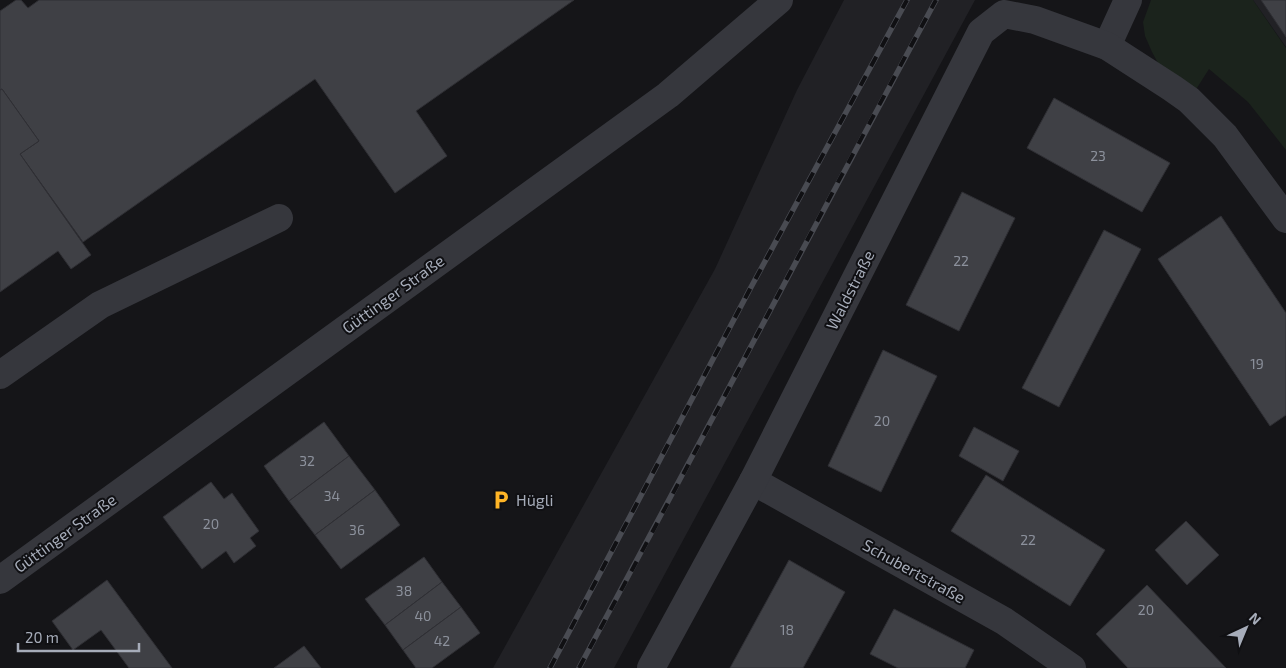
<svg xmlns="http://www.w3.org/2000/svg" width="1286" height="668" viewBox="0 0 1286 668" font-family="'Exo 2',sans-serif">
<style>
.built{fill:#212125}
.green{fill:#1b231c}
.building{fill:#3f4045;stroke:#2f2f34}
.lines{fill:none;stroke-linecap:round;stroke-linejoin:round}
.minor{stroke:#36373d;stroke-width:28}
.rail-casing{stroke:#494b52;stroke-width:5.5}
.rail{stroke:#101013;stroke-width:4;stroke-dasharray:11;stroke-linecap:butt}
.labels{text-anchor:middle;stroke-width:4;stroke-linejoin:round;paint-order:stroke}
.number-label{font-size:14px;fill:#8c919c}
.street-label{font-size:16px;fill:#a6acb9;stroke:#101013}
.poi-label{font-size:16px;fill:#a6acb9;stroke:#101013;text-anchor:start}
</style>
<rect width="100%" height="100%" fill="#151518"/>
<!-- built -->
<g class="built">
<polygon points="844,0 975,0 614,668 493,668 715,269 797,90"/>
<polygon points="1253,0 1286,0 1286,47"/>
</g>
<!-- green -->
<polygon class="green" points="1151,0 1253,0 1286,48 1286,150 1248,102 1209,69 1195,91 1158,63 1152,52 1145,36 1143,22"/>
<!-- building -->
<g class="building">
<polygon points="16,0 21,0 28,8 39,0 574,0 416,111 447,156 395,193 315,79 83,242 20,154 39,141 2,89 0,90 0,11"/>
<polygon points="1261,0 1286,0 1286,37"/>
<polygon points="2,89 39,141 20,154 91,255 71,269 58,251 0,292 0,90"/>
<polygon points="1054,98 1170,163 1142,212 1027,148"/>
<polygon points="962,192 1015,218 959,331 906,305"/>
<polygon points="1221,216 1286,313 1286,415 1270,426 1158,259"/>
<polygon points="1104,230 1141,249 1059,407 1022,388"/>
<polygon points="883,350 937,376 881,492 828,466"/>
<polygon points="324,422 349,456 289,501 264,466"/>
<polygon points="974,427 1019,451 1003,481 959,456"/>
<polygon points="349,456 375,490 315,535 289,501"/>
<polygon points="986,475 1105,550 1070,606 951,531"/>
<polygon points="211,482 224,499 232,493 259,531 250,538 256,546 234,563 226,551 202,569 163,517"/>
<polygon points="375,490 400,525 341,569 315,535"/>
<polygon points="1186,521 1219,555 1187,585 1155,550"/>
<polygon points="424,557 442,582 385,625 365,599"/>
<polygon points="789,560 845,592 803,668 730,668"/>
<polygon points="107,580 172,668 129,668 101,630 73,650 52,621"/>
<polygon points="442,582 461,607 403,650 385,625"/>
<polygon points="1147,585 1226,668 1128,668 1096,634"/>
<polygon points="461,607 480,633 432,668 416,668 403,650"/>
<polygon points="894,609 974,650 965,668 898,668 870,654"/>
<polygon points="304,646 321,668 274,668"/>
</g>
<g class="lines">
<!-- minor -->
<g class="minor">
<polyline points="1107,46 1128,0"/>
<polyline points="0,375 100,305 279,218"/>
<polyline points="753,481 1004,621 1072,668"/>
<polyline points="0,580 668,95 779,0"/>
<polyline points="651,668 753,481 981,32 1004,14 1035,20 1107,46 1172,88 1189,100 1225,136 1286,219"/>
</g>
<defs>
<g id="rail">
<polyline points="550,668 750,289 907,0"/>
<path d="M579,668C700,446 815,222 936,0"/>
</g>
</defs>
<!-- rail casing -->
<use href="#rail" class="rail-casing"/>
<!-- rail -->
<use href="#rail" class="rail"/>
</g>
<!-- icons -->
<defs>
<symbol id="parking-bare" viewBox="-9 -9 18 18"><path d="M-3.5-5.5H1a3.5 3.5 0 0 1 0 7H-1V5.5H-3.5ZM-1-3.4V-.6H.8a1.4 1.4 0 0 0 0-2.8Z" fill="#ffb526" stroke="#101013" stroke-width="2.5" paint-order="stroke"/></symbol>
</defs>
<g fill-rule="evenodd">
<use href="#parking-bare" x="487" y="486" width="28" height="28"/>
</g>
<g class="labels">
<!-- number labels -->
<g class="number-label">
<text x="1098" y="161">23</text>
<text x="961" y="266">22</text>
<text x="1257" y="369">19</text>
<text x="882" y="426">20</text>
<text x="307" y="466">32</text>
<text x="332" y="501">34</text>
<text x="211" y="529">20</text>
<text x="357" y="535">36</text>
<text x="1028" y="545">22</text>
<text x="404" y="596">38</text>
<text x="1146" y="615">20</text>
<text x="423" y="621">40</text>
<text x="787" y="635">18</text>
<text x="442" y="646">42</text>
</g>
<!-- street labels -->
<g class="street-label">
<text transform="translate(850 290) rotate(-63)" y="6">Waldstraße</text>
<text transform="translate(393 294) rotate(-36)" y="6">Güttinger Straße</text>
<text transform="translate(65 533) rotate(-36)" y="6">Güttinger Straße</text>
<text transform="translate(914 571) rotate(29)" y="6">Schubertstraße</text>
</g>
<!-- poi labels -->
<g class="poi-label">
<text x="516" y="506">Hügli</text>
</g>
</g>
<!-- north arrow -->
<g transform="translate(1246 628) rotate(44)" stroke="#101013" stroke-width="4" paint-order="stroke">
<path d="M0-4L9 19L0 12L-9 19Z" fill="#a6acb9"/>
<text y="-8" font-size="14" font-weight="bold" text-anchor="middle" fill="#a6acb9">N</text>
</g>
<!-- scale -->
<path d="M18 643v8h121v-8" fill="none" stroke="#a6acb9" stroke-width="2.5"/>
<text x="25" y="643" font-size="15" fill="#a6acb9" stroke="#101013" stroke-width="4" paint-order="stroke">20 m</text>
</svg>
